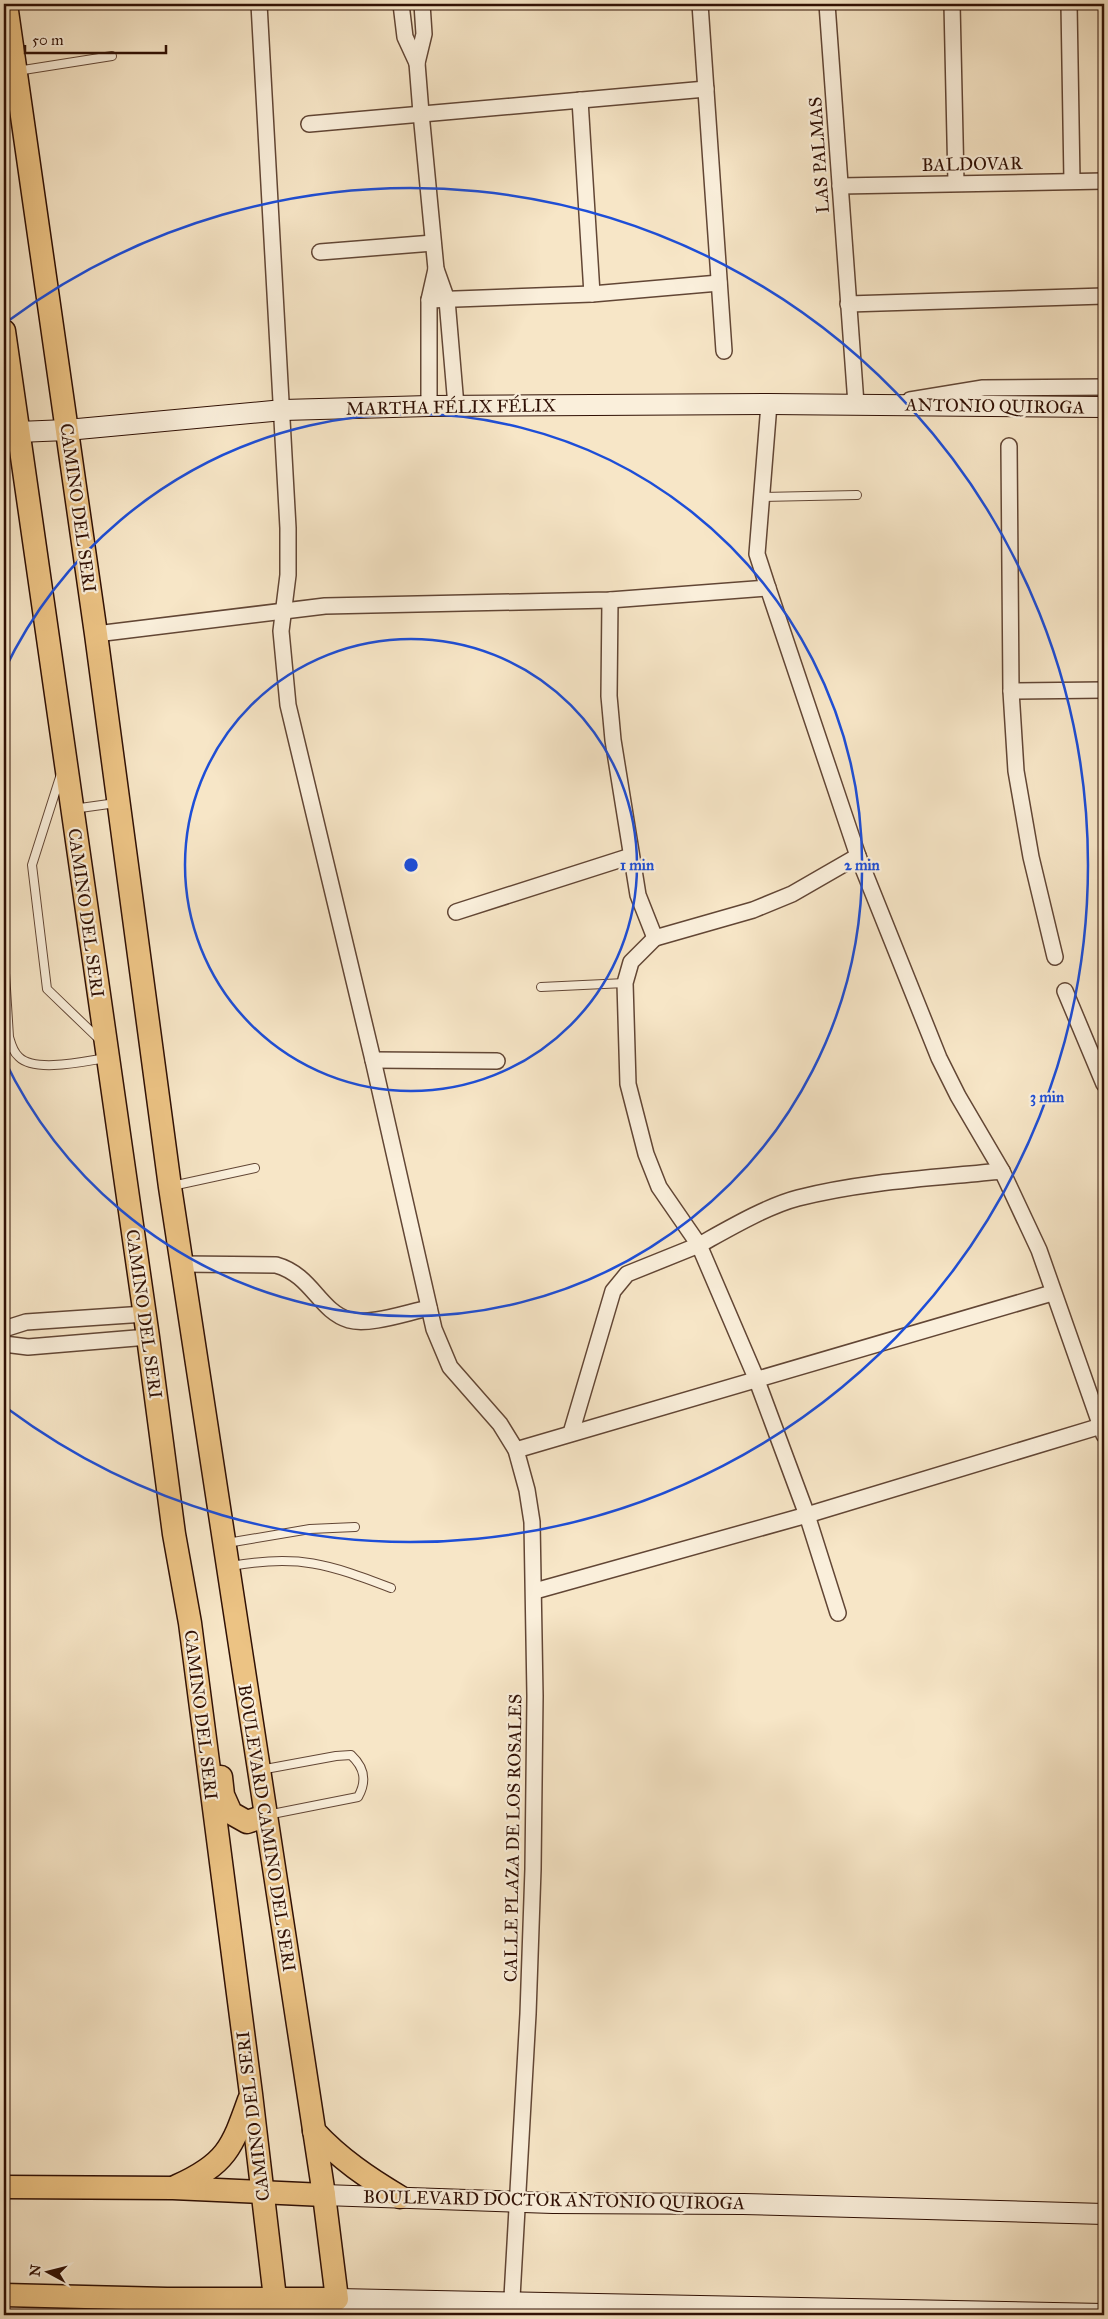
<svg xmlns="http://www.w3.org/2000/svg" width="1108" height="2319" viewBox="0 0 1108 2319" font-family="'IM FELL Great Primer',serif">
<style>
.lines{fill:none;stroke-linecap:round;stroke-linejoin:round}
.lane-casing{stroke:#624635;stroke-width:10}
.street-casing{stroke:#624635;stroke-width:18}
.secondary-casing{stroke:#301004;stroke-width:22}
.primary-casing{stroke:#301004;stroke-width:25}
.lane{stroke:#faefdb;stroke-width:8}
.street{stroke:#faefdb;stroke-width:15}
.secondary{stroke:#faefdb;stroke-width:20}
.primary{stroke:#ecc384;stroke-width:22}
.ring{fill:none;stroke:#1d4ed8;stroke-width:2.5}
.labels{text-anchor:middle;stroke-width:4.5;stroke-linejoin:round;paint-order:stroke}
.street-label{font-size:18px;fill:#301004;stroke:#faefdb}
.centre{fill:#1d4ed8;stroke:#faefdb;stroke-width:2.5}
.ring-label{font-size:15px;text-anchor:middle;font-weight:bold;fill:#1d4ed8;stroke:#faefdb;stroke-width:4.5;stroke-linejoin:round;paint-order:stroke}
</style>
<rect width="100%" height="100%" fill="#f7e6c7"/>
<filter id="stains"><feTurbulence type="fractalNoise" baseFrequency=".004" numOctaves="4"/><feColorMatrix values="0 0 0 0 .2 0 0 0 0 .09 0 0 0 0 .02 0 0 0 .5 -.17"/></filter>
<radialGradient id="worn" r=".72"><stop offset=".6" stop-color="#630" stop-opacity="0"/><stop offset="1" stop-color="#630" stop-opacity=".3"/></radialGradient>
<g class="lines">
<defs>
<g id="lane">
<polyline points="17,71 112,56"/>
<polyline points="761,497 857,495"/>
<polyline points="61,774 32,865 47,989 100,1040"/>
<polyline points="73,809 116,803"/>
<path d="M4,957L9,1037C11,1044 13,1052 19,1057C35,1073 86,1061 106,1058"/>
<polyline points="541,987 625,983"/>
<polyline points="172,1186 255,1168"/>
<polyline points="227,1543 310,1529 355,1527"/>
<path d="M231,1566C299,1554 328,1564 391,1588"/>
<path d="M260,1770L336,1756L351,1755C365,1768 367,1781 358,1797L267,1815"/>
</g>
<g id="street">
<polyline points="259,4 288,528 288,575 281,631 288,705 373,1060 434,1329 450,1367 500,1424 516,1450 527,1490 532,1522 535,1696 533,1869 528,2014 511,2315"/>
<polyline points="401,4 405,37 417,63"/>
<polyline points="422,4 424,34 417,63 421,113 436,269 447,300 456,406"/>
<polyline points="700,4 724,351"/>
<polyline points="827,4 856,404"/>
<polyline points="952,4 956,183"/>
<polyline points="1069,4 1072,181"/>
<polyline points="580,100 592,294"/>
<polyline points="309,124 706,89"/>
<polyline points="840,186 1104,181"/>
<polyline points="320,252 433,243"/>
<polyline points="429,300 592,294 719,283"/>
<polyline points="848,304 1104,296"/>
<polyline points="910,400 983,388 1104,387"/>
<polyline points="769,404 757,554 768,588 858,856 939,1058 958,1096 1002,1171 1039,1250 1104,1435"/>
<polyline points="429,406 429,300 436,269"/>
<polyline points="1009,446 1011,691 1016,771 1031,857 1055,957"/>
<polyline points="610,600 609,696 613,740 638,895 655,938 753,910 792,894 858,856"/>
<polyline points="96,634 325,606 610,600 768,588"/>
<polyline points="1011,691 1104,690"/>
<polyline points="456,912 631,856"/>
<path d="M655,938L631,962L625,983L628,1084L646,1154L659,1187L699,1245C728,1229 767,1206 798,1198C865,1181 934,1178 1002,1171"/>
<polyline points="1065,991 1104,1084"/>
<polyline points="373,1060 497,1061"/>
<path d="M181,1264L276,1265C312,1275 319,1311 349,1320C369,1326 408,1312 429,1308"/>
<polyline points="4,1329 26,1322 145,1314"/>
<polyline points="4,1344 28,1347 148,1337"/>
<polyline points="571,1433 613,1291 627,1274 699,1245 756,1378 807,1515 838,1613"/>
<polyline points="516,1450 1052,1293"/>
<polyline points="535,1591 807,1515 1101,1426"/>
<polyline points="337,2299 340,2315"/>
</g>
<g id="secondary">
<polyline points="18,432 67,430 283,410 429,406 769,404 1104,407"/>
<polyline points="324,2195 553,2203 743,2204 1104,2214"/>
<polyline points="337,2299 1104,2314"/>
</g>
<g id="primary">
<polyline points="4,331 148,1337 174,1534 190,1623 251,2094 275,2298"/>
<polyline points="221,1777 223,1795 231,1813 247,1822 265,1816"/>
<path d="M314,2131C340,2159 368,2178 400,2197"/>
<path d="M177,2186C226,2164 232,2148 249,2100"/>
<polyline points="4,2187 173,2188 324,2195"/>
<polyline points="4,2295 167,2299 337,2299 324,2195 170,1187 96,634 6,4"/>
</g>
</defs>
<!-- lane casing -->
<use href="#lane" class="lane-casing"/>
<!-- street casing -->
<use href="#street" class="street-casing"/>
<!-- secondary casing -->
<use href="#secondary" class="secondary-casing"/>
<!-- primary casing -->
<use href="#primary" class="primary-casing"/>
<!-- lane -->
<use href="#lane" class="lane"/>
<!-- street -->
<use href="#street" class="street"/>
<!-- secondary -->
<use href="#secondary" class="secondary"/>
<!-- primary -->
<use href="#primary" class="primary"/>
</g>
<!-- distance rings -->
<g class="ring">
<circle cx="411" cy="865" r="226"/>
<path d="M4 671A451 451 0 1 1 4 1059"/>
<path d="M8 321A677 677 0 1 1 8 1409"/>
</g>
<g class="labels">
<!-- street labels -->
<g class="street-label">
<text transform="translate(819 155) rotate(-94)" y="6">LAS PALMAS</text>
<text transform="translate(972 164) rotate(-1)" y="6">BALDOVAR</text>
<text transform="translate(995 406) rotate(1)" y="6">ANTONIO QUIROGA</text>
<text transform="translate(451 407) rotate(-1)" y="6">MARTHA FÉLIX FÉLIX</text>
<text transform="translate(78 508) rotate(82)" y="6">CAMINO DEL SERI</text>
<text transform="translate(86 913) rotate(82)" y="6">CAMINO DEL SERI</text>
<text transform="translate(144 1314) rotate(82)" y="6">CAMINO DEL SERI</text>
<text transform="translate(201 1715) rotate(83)" y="6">CAMINO DEL SERI</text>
<text transform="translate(267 1828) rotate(81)" y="6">BOULEVARD CAMINO DEL SERI</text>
<text transform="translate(513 1838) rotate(-89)" y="6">CALLE PLAZA DE LOS ROSALES</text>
<text transform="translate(253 2116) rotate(-97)" y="6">CAMINO DEL SERI</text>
<text transform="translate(554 2200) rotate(1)" y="6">BOULEVARD DOCTOR ANTONIO QUIROGA</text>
</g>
</g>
<circle cx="411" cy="865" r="8" class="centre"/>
<g class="ring-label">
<text x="637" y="870">1 min</text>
<text x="862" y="870">2 min</text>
<text x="1047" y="1102">3 min</text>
</g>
<!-- margin -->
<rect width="1108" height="2319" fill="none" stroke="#f7e6c7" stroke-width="20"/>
<rect x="5" y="5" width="1098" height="2309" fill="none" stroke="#301004" stroke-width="2.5"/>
<rect x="10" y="10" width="1088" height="2299" fill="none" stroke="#301004"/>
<!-- north arrow -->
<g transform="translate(48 2272) rotate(277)" stroke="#faefdb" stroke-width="4" paint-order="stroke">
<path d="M0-4L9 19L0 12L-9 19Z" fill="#301004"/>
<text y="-8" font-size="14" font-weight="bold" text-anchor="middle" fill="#301004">N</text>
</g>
<!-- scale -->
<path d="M25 45v8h141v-8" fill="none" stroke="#301004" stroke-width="2.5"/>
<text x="32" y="45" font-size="15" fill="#301004" stroke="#faefdb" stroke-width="4" paint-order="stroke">50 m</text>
<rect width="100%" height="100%" filter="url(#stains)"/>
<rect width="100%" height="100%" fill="url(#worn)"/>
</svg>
